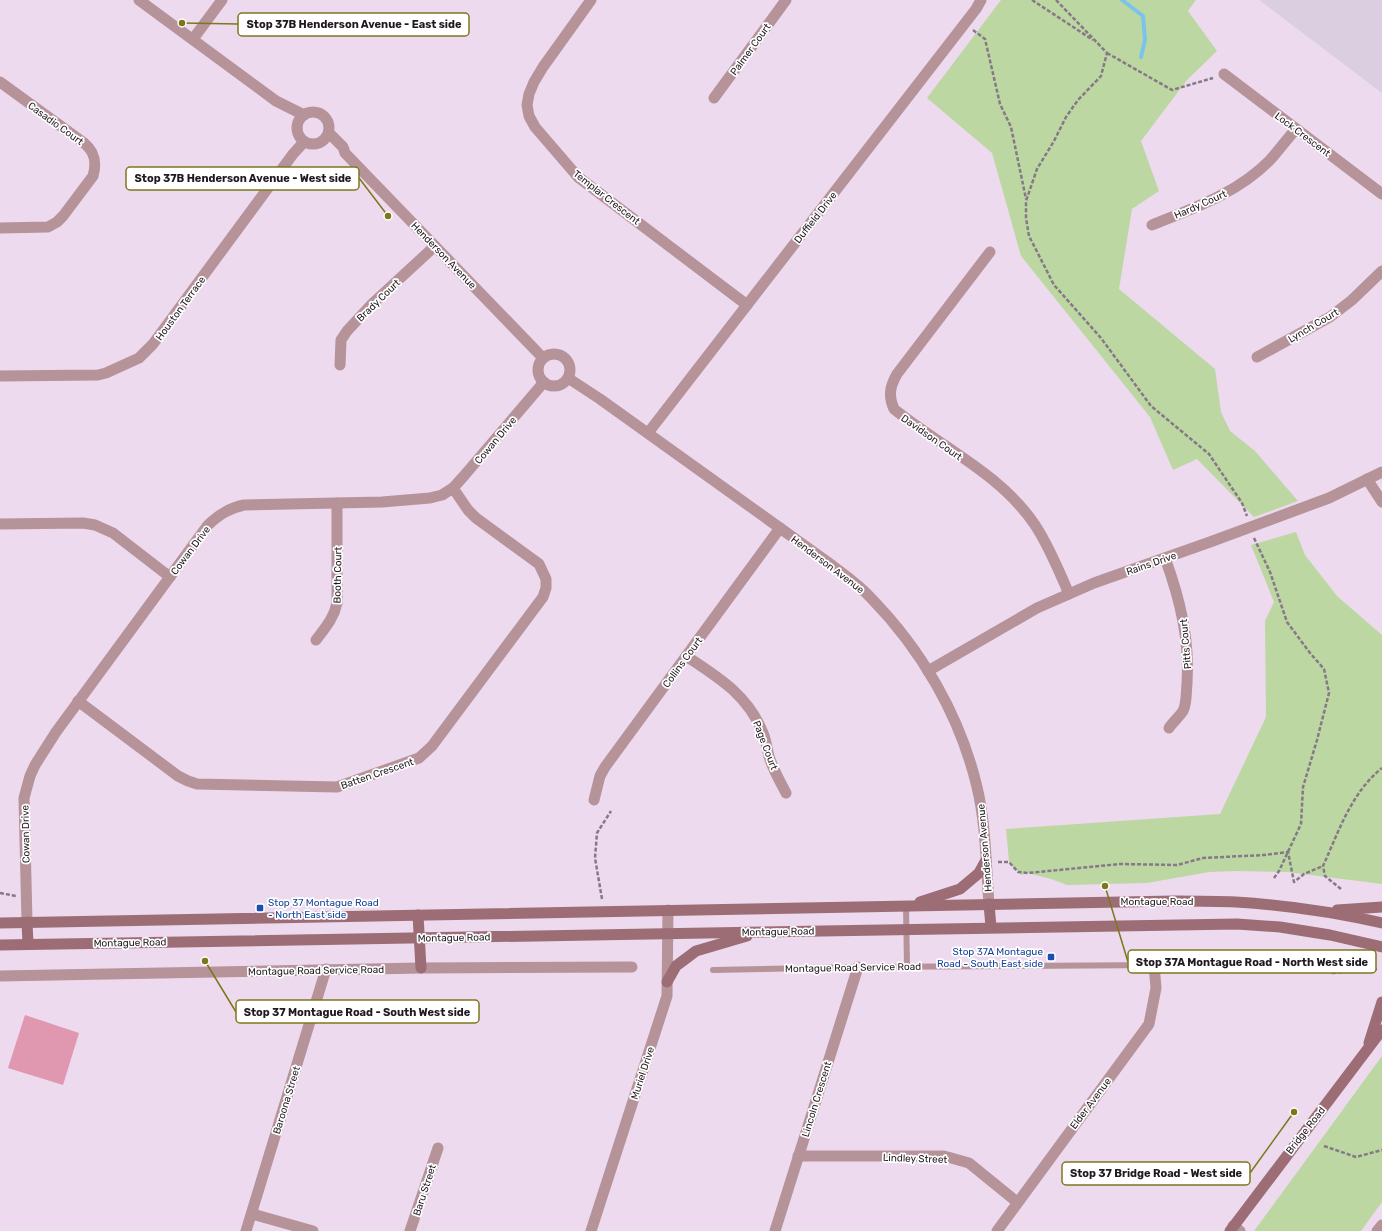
<svg xmlns="http://www.w3.org/2000/svg" width="1382" height="1231" viewBox="0 0 1382 1231" font-family="Rubik,sans-serif">
<style>
.industrial{fill:#dbcee1}
.green{fill:#bcd7a1}
.lines{fill:none;stroke-linecap:round;stroke-linejoin:round}
.stream{stroke:#7ac4eb;stroke-width:4}
.building{fill:#e097b0}
.path{stroke:#867987;stroke-width:2.5;stroke-dasharray:4 2;stroke-linecap:butt}
.service{stroke:#b59399;stroke-width:6}
.minor{stroke:#b59399;stroke-width:11}
.secondary{stroke:#9d6d76;stroke-width:11}
.transit-dot{fill:#1a4fb4;stroke:#fff;stroke-width:1.5}
.labels{text-anchor:middle;stroke-width:3.5;stroke-linejoin:round;paint-order:stroke}
.street-label{font-size:10px;fill:#201920;stroke:#fff}
.transit-label{font-size:10px;fill:#164399;stroke:#fff;text-anchor:start}
.leader{fill:none;stroke:#7d771c;stroke-width:1.5}
.callout-dot{fill:#7d771c;stroke:#fff;stroke-width:1.5}
.callout{fill:#fff;stroke:#7d771c;stroke-width:1.5}
.callout-label{font-size:11px;text-anchor:middle;font-weight:bold;fill:#201920}
</style>
<rect width="100%" height="100%" fill="#eddaef"/>
<!-- industrial -->
<polygon class="industrial" points="1259,0 1382,0 1382,93"/>
<!-- green -->
<g class="green">
<polygon points="1001,0 1196,0 1188,11 1217,51 1187,80 1141,141 1159,191 1132,209 1119,289 1215,369 1221,412 1230,431 1255,451 1298,501 1254,517 1197,459 1173,470 1150,417 1021,256 992,153 927,98"/>
<polygon points="1296,532 1305,555 1337,596 1382,635 1382,884 1287,872 1236,871 1209,872 1147,883 1067,885 1051,879 1028,873 1021,875 1009,862 1006,829 1220,814 1266,717 1265,621 1274,602 1251,545"/>
<polygon points="1382,1056 1382,1202 1361,1231 1254,1231"/>
</g>
<g class="lines">
<!-- stream -->
<polyline class="stream" points="1122,0 1143,16 1145,40 1141,57"/>
</g>
<!-- building -->
<polygon class="building" points="25,1015 79,1033 63,1085 8,1068"/>
<g class="lines">
<!-- path -->
<g class="path">
<polyline points="1032,0 1093,40"/>
<polyline points="1056,0 1107,53 1101,76 1078,100 1066,117 1054,141 1037,169 1026,201 1026,218 1029,236 1054,285 1101,338 1151,406 1209,454 1242,503 1247,516"/>
<polyline points="973,30 985,39 1000,104 1011,127 1026,199"/>
<polyline points="1107,53 1172,90 1213,78"/>
<polyline points="1254,538 1270,572 1287,622 1310,653 1324,669 1329,693 1317,740 1303,787 1301,824 1279,871 1274,878"/>
<polyline points="998,862 1009,862 1018,872 1028,873 1120,864 1177,865 1203,858 1264,855 1288,852 1294,882 1304,874 1323,866"/>
<path d="M1341,889L1325,876L1323,866C1339,831 1351,793 1382,768"/>
<polyline points="0,893 16,896"/>
<polyline points="602,899 595,858 597,833 611,811"/>
<polyline points="1332,973 1377,969"/>
<polyline points="1324,1146 1356,1157 1382,1150"/>
</g>
<!-- service -->
<g class="service">
<polyline points="906,906 907,967"/>
<polyline points="713,970 858,967 1328,964"/>
</g>
<!-- minor -->
<g class="minor">
<polyline points="139,0 276,101 304,115"/>
<polyline points="591,0 543,67 534,82 529,94 527,105 529,116 535,127 578,177 747,305"/>
<polyline points="193,39 222,0"/>
<polyline points="1224,74 1382,194"/>
<path d="M0,82L84,143C95,152 97,162 93,176L63,216L57,222L48,227L0,228"/>
<polyline points="714,98 786,0"/>
<circle cx="313" cy="128" r="16"/>
<polyline points="329,133 343,147 345,153 543,358"/>
<path d="M1152,225C1194,208 1238,193 1270,160C1279,150 1287,139 1296,129"/>
<path d="M990,252L897,374C890,386 888,396 894,409C941,447 1001,474 1035,525C1049,546 1059,571 1069,594"/>
<circle cx="554" cy="370" r="16"/>
<polyline points="1257,357 1330,317 1352,300 1382,271"/>
<polyline points="340,365 341,340 347,331 372,304 435,246"/>
<polyline points="0,376 98,375 106,373 139,358 153,344 293,154 304,142"/>
<path d="M568,378L600,399L833,566C846,576 859,585 870,597C921,649 960,715 977,787C986,824 986,866 989,904"/>
<polyline points="648,433 976,9 981,0"/>
<polyline points="1367,479 1382,502"/>
<polyline points="0,524 83,523 95,525 113,533 170,577"/>
<path d="M1165,558C1180,599 1190,640 1187,684C1186,692 1187,703 1183,711C1179,717 1173,722 1169,728"/>
<path d="M316,640C325,628 334,618 337,603V503"/>
<path d="M686,656C718,677 748,695 763,733C767,742 767,753 771,762C775,773 781,783 786,793"/>
<polyline points="928,671 1037,608 1094,583 1210,542 1329,498 1382,472"/>
<polyline points="78,701 178,776 188,781 197,784 337,787 419,758 432,746 543,597 546,588 546,579 539,564 476,518 468,510 453,488"/>
<polyline points="594,800 600,776 605,767 780,528"/>
<path d="M27,922L24,798L30,776L35,765L56,732L208,525C219,515 229,508 244,505L382,502L430,498L442,495L453,488L463,477L544,382"/>
<polyline points="0,976 421,968 632,967"/>
<polyline points="798,1156 944,1156 969,1163 1017,1202"/>
<polyline points="252,1214 313,1231"/>
<polyline points="1233,1226 1240,1231"/>
<polyline points="246,1231 326,969"/>
<polyline points="410,1231 438,1148"/>
<polyline points="591,1231 667,996 668,910"/>
<polyline points="775,1231 858,967"/>
<polyline points="997,1231 1149,1024 1156,988 1154,965"/>
<polyline points="1377,1231 1382,1225"/>
</g>
<!-- secondary -->
<g class="secondary">
<polyline points="920,902 960,889 979,873 985,862"/>
<polyline points="989,904 991,927"/>
<polyline points="1337,910 1382,907"/>
<polyline points="418,915 421,968"/>
<polyline points="27,922 28,944"/>
<path d="M0,923L1174,901C1195,901 1215,901 1236,902C1285,905 1334,912 1382,923"/>
<polyline points="0,945 1237,924 1280,927 1330,935 1382,947"/>
<polyline points="667,982 676,966 696,951 747,936"/>
<polyline points="1369,1043 1382,1002"/>
<polyline points="1230,1231 1382,1030"/>
</g>
</g>
<!-- markers -->
<g class="transit-dot">
<rect x="256" y="904" width="8" height="8" rx="2"/>
<rect x="1047" y="953" width="8" height="8" rx="2"/>
</g>
<g class="labels">
<!-- street labels -->
<g class="street-label">
<text transform="translate(750 49) rotate(-54)" y="4">Palmer Court</text>
<text transform="translate(56 123) rotate(36)" y="4">Casadio Court</text>
<text transform="translate(1303 134) rotate(37)" y="4">Lock Crescent</text>
<text transform="translate(607 197) rotate(38)" y="4">Templar Crescent</text>
<text transform="translate(1200 204) rotate(-24)" y="4">Hardy Court</text>
<text transform="translate(815 217) rotate(-52)" y="4">Duffield Drive</text>
<text transform="translate(444 255) rotate(46)" y="4">Henderson Avenue</text>
<text transform="translate(378 300) rotate(-44)" y="4">Brady Court</text>
<text transform="translate(180 308) rotate(-54)" y="4">Houston Terrace</text>
<text transform="translate(1313 325) rotate(-31)" y="4">Lynch Court</text>
<text transform="translate(932 437) rotate(35)" y="4">Davidson Court</text>
<text transform="translate(495 440) rotate(-50)" y="4">Cowan Drive</text>
<text transform="translate(190 550) rotate(-53)" y="4">Cowan Drive</text>
<text transform="translate(1151 563) rotate(-19)" y="4">Rains Drive</text>
<text transform="translate(828 564) rotate(37)" y="4">Henderson Avenue</text>
<text transform="translate(337 575) rotate(-89)" y="4">Booth Court</text>
<text transform="translate(1185 644) rotate(-95)" y="4">Pitts Court</text>
<text transform="translate(682 662) rotate(-54)" y="4">Collins Court</text>
<text transform="translate(766 745) rotate(69)" y="4">Page Court</text>
<text transform="translate(377 773) rotate(-19)" y="4">Batten Crescent</text>
<text transform="translate(25 834) rotate(-91)" y="4">Cowan Drive</text>
<text transform="translate(984 848) rotate(-95)" y="4">Henderson Avenue</text>
<text x="1157" y="905">Montague Road</text>
<text transform="translate(778 931) rotate(-1)" y="4">Montague Road</text>
<text transform="translate(454 937) rotate(-1)" y="4">Montague Road</text>
<text transform="translate(130 942) rotate(-1)" y="4">Montague Road</text>
<text transform="translate(853 967) rotate(-1)" y="4">Montague Road Service Road</text>
<text transform="translate(316 970) rotate(-1)" y="4">Montague Road Service Road</text>
<text transform="translate(642 1073) rotate(-72)" y="4">Muriel Drive</text>
<text transform="translate(816 1099) rotate(-73)" y="4">Lincoln Crescent</text>
<text transform="translate(286 1100) rotate(-73)" y="4">Baroona Street</text>
<text transform="translate(1090 1103) rotate(-53)" y="4">Elder Avenue</text>
<text transform="translate(1305 1130) rotate(-52)" y="4">Bridge Road</text>
<text transform="translate(915 1158) rotate(2)" y="4">Lindley Street</text>
<text transform="translate(424 1190) rotate(-72)" y="4">Baru Street</text>
</g>
<!-- transit labels -->
<g class="transit-label">
<text x="268" y="906">Stop 37 Montague Road<tspan x="268" dy="12">- North East side</tspan></text>
<text x="1043" y="955" text-anchor="end">Stop 37A Montague<tspan x="1043" dy="12">Road - South East side</tspan></text>
</g>
</g>
<!-- callouts -->
<path class="leader" d="M182 23L238 24M388 216L359 178M1105 886L1128 962M205 961L236 1012M1294 1112L1250 1173"/>
<g class="callout-dot">
<circle cx="182" cy="23" r="4"/>
<circle cx="388" cy="216" r="4"/>
<circle cx="1105" cy="886" r="4"/>
<circle cx="205" cy="961" r="4"/>
<circle cx="1294" cy="1112" r="4"/>
</g>
<g class="callout">
<rect x="238" y="13" width="231" height="23" rx="4"/>
<rect x="126" y="167" width="233" height="23" rx="4"/>
<rect x="1128" y="950" width="248" height="23" rx="4"/>
<rect x="236" y="1000" width="243" height="23" rx="4"/>
<rect x="1062" y="1162" width="188" height="23" rx="4"/>
</g>
<g class="callout-label">
<text x="354" y="28">Stop 37B Henderson Avenue - East side</text>
<text x="243" y="182">Stop 37B Henderson Avenue - West side</text>
<text x="1252" y="966">Stop 37A Montague Road - North West side</text>
<text x="357" y="1016">Stop 37 Montague Road - South West side</text>
<text x="1156" y="1177">Stop 37 Bridge Road - West side</text>
</g>
</svg>
